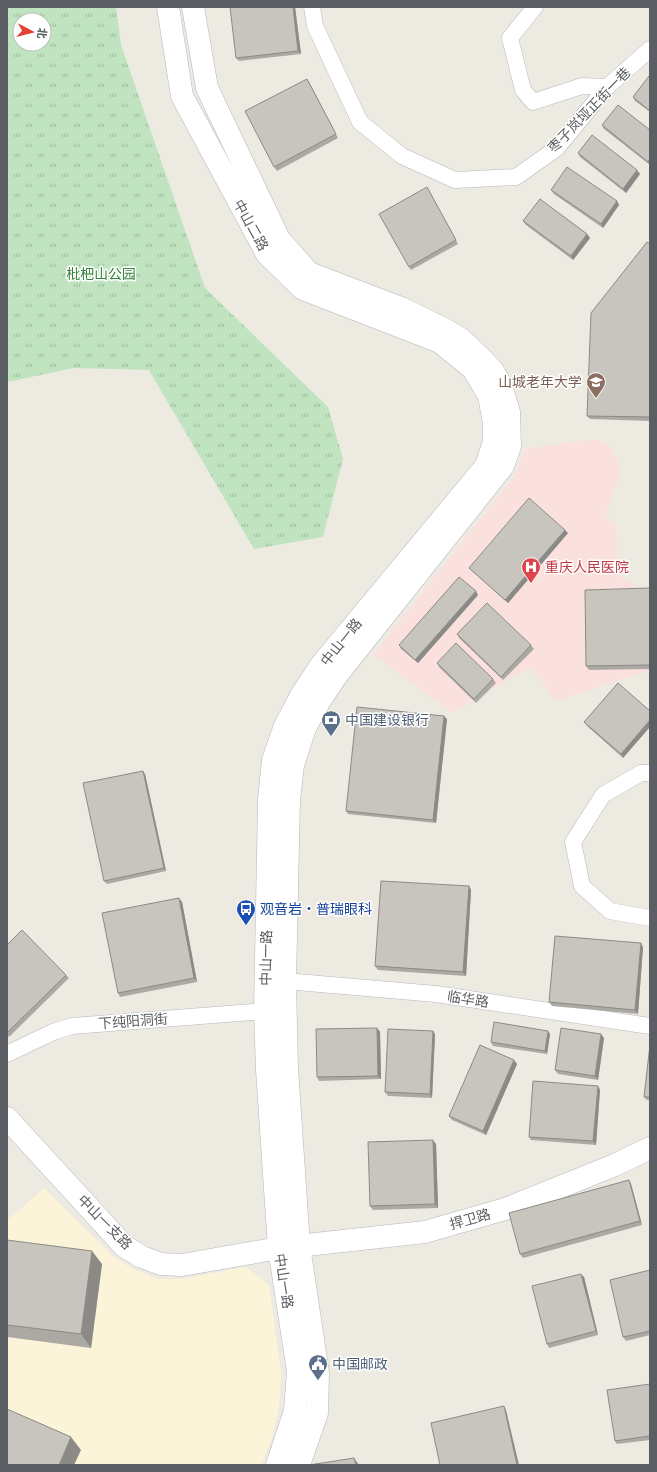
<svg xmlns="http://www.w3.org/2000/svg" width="657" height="1472" viewBox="0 0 657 1472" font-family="Karla,'Noto Sans SC',sans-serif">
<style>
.commercial{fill:#fcf4d8}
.medical{fill:#fae1de}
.grass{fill:url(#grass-tufts);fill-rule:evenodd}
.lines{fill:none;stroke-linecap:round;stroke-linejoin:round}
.street-casing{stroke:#b5b8bc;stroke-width:17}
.secondary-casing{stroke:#b4b7bc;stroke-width:23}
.street{stroke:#fff;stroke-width:16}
.secondary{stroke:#fff;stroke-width:22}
.wall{fill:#aca9a4}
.shaded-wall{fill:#8c8a86}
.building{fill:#c8c5bf;stroke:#8c8a86}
.labels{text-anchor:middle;stroke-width:3;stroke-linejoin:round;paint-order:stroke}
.street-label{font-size:14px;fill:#5b5e62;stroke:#fff}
.park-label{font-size:14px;fill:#38843c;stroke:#fff}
.education-label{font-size:14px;fill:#785e54;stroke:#fff;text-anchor:end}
.health-label{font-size:14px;fill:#be3a42;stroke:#fff;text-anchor:start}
.service-label{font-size:14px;fill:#4e5e75;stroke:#fff;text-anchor:start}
.transit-label{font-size:14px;fill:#164399;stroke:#fff;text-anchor:start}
</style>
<defs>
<pattern id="grass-tufts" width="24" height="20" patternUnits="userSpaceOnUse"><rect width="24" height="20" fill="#bfe4bf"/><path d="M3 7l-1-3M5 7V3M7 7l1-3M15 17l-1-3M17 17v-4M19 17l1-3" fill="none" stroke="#9ebc9f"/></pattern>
</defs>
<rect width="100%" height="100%" fill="#edeae2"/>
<!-- commercial -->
<polygon class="commercial" points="44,1188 116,1259 135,1270 158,1279 182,1279 246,1267 269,1285 281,1373 279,1408 271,1441 261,1465 7,1465 7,1221"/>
<!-- medical -->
<polygon class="medical" points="587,440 599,440 609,445 618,459 621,473 605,515 616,525 617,574 650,593 650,670 556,701 530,667 453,713 373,655 514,477 526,449"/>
<!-- grass -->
<path class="grass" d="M7,7H116L121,45L205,288L328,407L343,459L323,537L254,549L149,370L74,368L7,382ZM20,20H44V44H20Z"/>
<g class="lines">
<defs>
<g id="street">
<polyline points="312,7 315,26 360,122 402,156 455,180 516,177 557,148 607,87 650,49"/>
<polyline points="535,7 510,38 523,90 533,102 582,86 607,87"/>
<polyline points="650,773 641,773 603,795 573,842 582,886 610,911 650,918"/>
<polyline points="285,981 436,994 650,1026"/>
<polyline points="7,1054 53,1032 72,1026 265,1011"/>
</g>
<g id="secondary">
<polyline points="168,7 182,96 267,254 303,289 440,342 473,369 489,396 494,423 494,442 486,466 321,665 302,694 285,726 273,760 269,800 265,1011 267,1070 279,1248 298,1371 295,1411 277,1465"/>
<polyline points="193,7 207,88 279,239 309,273 401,308 446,330 461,339 483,360 493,371 501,385 509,412 510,446 503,466 337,675 319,702 305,728 293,765 289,800 285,981 287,1068 299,1246 318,1373 317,1413 299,1465"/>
<polyline points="7,1118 124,1246 142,1257 161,1264 182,1265 279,1248 425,1232 505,1209 615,1165 650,1148"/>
</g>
</defs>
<!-- street casing -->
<use href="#street" class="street-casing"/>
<!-- secondary casing -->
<use href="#secondary" class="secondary-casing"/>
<!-- street -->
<use href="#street" class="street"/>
<!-- secondary -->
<use href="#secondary" class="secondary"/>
</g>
<!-- wall -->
<g class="wall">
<polygon points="295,7 301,54 239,61 236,58"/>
<polygon points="650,77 650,112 635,101 633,97"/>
<polygon points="307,79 309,82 338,138 277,171 274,167"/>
<polygon points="602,125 650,130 650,165 604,129"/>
<polygon points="578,153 640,174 626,193 580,157"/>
<polygon points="551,190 617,201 619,205 603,228 554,194"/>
<polygon points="429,191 458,244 411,270 409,267"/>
<polygon points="523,221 587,234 590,238 573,260 526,225"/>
<polygon points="650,244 650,421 590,419 587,416"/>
<polygon points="568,533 508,603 472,571 469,568"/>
<polygon points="650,588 650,669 589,670 586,666"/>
<polygon points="478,595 418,663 401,649 399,645"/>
<polygon points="457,634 531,645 534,649 503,680 459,638"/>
<polygon points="437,663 493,679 496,683 476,703 439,667"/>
<polygon points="618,683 623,758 587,726 584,722"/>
<polygon points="447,719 436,823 348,814 346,811"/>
<polygon points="145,774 166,871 107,884 104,881"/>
<polygon points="469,886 471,890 466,976 378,970 375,966"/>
<polygon points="182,902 197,982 120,997 118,993"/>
<polygon points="7,945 66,975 69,978 9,1037 7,1034"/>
<polygon points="643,947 638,1014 552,1006 549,1002"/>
<polygon points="377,1028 380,1032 381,1079 319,1081 317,1077"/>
<polygon points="435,1034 432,1098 388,1096 385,1092"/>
<polygon points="550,1034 547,1054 493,1046 491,1042"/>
<polygon points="604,1038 598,1080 558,1074 555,1070"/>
<polygon points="650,1045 650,1101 647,1100 644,1097"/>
<polygon points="514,1060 517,1064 486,1135 452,1120 449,1116"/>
<polygon points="598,1086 600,1090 596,1145 531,1140 529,1137"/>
<polygon points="436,1144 438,1208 373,1210 370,1206"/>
<polygon points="631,1184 642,1225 523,1258 520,1254"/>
<polygon points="7,1240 102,1264 91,1348 7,1337"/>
<polygon points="650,1270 650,1335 626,1341 623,1337"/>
<polygon points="584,1277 598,1335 549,1348 547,1344"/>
<polygon points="650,1384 650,1440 617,1444 615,1441"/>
</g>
<!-- shaded-wall -->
<g class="shaded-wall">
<polygon points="293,7 295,7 301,54 298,51"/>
<polygon points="650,158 650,165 648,162"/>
<polygon points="637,170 640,174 626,193 623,189"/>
<polygon points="427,187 429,191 458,244 456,240"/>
<polygon points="617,201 619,205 603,228 601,224"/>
<polygon points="587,234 590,238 573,260 571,256"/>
<polygon points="565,530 568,533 508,603 505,600"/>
<polygon points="476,591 478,595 418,663 415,660"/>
<polygon points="444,716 447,719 436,823 433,820"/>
<polygon points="650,720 650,727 623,758 621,754"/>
<polygon points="143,771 145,774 166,871 164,868"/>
<polygon points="469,886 471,890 466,976 463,972"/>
<polygon points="179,898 182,902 197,982 194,978"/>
<polygon points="641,943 643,947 638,1014 635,1010"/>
<polygon points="377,1028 380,1032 381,1079 378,1076"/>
<polygon points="433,1031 435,1034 432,1098 430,1094"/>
<polygon points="548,1031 550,1034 547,1054 545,1051"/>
<polygon points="601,1034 604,1038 598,1080 595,1076"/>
<polygon points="514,1060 517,1064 486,1135 483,1131"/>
<polygon points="598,1086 600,1090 596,1145 593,1141"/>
<polygon points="433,1140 436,1144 438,1208 435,1204"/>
<polygon points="629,1180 631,1184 642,1225 640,1221"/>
<polygon points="92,1251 102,1264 91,1348 81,1334"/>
<polygon points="581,1274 584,1277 598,1335 596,1331"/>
<polygon points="504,1406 506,1410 519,1465 517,1465"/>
<polygon points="71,1437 81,1450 74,1465 59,1465"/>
<polygon points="354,1458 359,1465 356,1465"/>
</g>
<!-- building -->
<g class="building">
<polygon points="230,7 293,7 298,51 236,58"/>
<polygon points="649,76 650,77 650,111 633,97"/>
<polygon points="307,79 336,134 274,167 245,111"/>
<polygon points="618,105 650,130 650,158 648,162 602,125"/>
<polygon points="592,135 637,170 623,189 578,153"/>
<polygon points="567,167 617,201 601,224 551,190"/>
<polygon points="427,187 456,240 409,267 379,214"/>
<polygon points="540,199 587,234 571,256 523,221"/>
<polygon points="647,242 650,244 650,417 587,416 591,313"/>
<polygon points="529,498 565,530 505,600 469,568"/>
<polygon points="459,577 476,591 415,660 399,645"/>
<polygon points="650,588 650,665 586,666 585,590"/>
<polygon points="487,603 531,645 501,677 457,634"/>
<polygon points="456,643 493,679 474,699 437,663"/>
<polygon points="618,683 650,711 650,720 621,754 584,722"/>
<polygon points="357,707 444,716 433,820 346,811"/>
<polygon points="143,771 164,868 104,881 83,783"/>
<polygon points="381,881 469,886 463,972 375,966"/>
<polygon points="179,898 194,978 118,993 102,913"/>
<polygon points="22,930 66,975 7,1033 7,945"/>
<polygon points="555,936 641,943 635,1010 549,1002"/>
<polygon points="494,1022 548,1031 545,1051 491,1042"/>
<polygon points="377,1028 378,1076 317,1077 316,1029"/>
<polygon points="561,1028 601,1034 595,1076 555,1070"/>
<polygon points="388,1029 433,1031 430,1094 385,1092"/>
<polygon points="480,1045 514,1060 483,1131 449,1116"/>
<polygon points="650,1045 650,1097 644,1097"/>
<polygon points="533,1081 598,1086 593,1141 529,1137"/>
<polygon points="433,1140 435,1204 370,1206 368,1142"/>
<polygon points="629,1180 640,1221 520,1254 509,1213"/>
<polygon points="7,1240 92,1251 81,1334 7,1325"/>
<polygon points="650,1270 650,1331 623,1337 610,1280"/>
<polygon points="581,1274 596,1331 547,1344 532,1286"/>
<polygon points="650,1384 650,1436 615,1441 607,1390"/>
<polygon points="504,1406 517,1465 440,1465 431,1423"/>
<polygon points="7,1409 71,1437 59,1465 7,1465"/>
<polygon points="354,1458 356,1465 309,1465"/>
</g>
<!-- icons -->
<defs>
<symbol id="university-pin" viewBox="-11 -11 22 30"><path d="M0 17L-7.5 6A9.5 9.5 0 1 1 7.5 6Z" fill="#8d6e63" stroke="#fff"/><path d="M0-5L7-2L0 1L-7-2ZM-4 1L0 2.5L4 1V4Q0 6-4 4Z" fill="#fff"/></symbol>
<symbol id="hospital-pin" viewBox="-11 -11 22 30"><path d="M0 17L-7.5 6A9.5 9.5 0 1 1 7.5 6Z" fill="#e0444e" stroke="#fff"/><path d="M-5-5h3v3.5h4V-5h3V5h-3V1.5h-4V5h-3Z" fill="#fff"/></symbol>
<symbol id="bank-pin" viewBox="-11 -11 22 30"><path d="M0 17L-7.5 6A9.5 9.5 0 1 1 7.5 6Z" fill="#5c6f8a" stroke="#fff"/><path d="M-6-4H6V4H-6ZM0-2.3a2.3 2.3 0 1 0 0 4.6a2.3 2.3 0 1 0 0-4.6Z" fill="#fff"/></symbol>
<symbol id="bus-pin" viewBox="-11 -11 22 30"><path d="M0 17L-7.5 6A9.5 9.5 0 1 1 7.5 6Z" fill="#1a4fb4" stroke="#fff"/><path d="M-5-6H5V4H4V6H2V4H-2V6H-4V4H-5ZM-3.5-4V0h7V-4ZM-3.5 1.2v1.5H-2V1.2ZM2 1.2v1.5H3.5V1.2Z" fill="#fff"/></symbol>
<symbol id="civic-pin" viewBox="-11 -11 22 30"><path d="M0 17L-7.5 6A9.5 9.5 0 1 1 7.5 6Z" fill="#5c6f8a" stroke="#fff"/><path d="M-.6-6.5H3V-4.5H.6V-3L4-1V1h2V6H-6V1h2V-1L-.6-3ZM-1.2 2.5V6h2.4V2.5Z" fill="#fff"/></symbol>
</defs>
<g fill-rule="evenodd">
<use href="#university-pin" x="585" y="371" width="22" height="30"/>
<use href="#hospital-pin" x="520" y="556" width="22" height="30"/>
<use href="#bank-pin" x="320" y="709" width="22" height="30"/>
<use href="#bus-pin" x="235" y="898" width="22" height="30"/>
<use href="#civic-pin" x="307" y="1353" width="22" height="30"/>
</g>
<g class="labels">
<!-- street labels -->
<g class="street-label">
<text transform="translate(589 110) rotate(-46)" y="5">枣子岚垭正街一巷</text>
<text transform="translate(251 225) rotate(61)" y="5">中山二路</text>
<text transform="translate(341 642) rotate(-51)" y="5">中山一路</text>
<text transform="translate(266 958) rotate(-89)" y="5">中山一路</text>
<text transform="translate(468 999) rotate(9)" y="5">临华路</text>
<text transform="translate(133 1021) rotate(-4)" y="5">下纯阳洞街</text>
<text transform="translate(470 1219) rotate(-16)" y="5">捍卫路</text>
<text transform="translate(105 1222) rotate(45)" y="5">中山一支路</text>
<text transform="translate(284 1281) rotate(81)" y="5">中山一路</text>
</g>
<!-- park labels -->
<g class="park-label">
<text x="101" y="279">枇杷山公园</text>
</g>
<!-- education labels -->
<g class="education-label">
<text x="582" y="387">山城老年大学</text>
</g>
<!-- health labels -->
<g class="health-label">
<text x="545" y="572">重庆人民医院</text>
</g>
<!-- service labels -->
<g class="service-label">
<text x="345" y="725">中国建设银行</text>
<text x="332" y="1369">中国邮政</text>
</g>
<!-- transit labels -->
<g class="transit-label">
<text x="260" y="914">观音岩‧普瑞眼科</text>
</g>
</g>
<!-- border -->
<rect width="657" height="1472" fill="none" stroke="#5b5e62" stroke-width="16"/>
<!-- north arrow -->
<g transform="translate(32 32) rotate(97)"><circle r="19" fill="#ffffff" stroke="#bdbfc0"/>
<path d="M0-3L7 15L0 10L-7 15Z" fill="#e24133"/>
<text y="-6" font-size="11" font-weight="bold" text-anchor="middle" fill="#5b5e62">北</text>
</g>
</svg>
